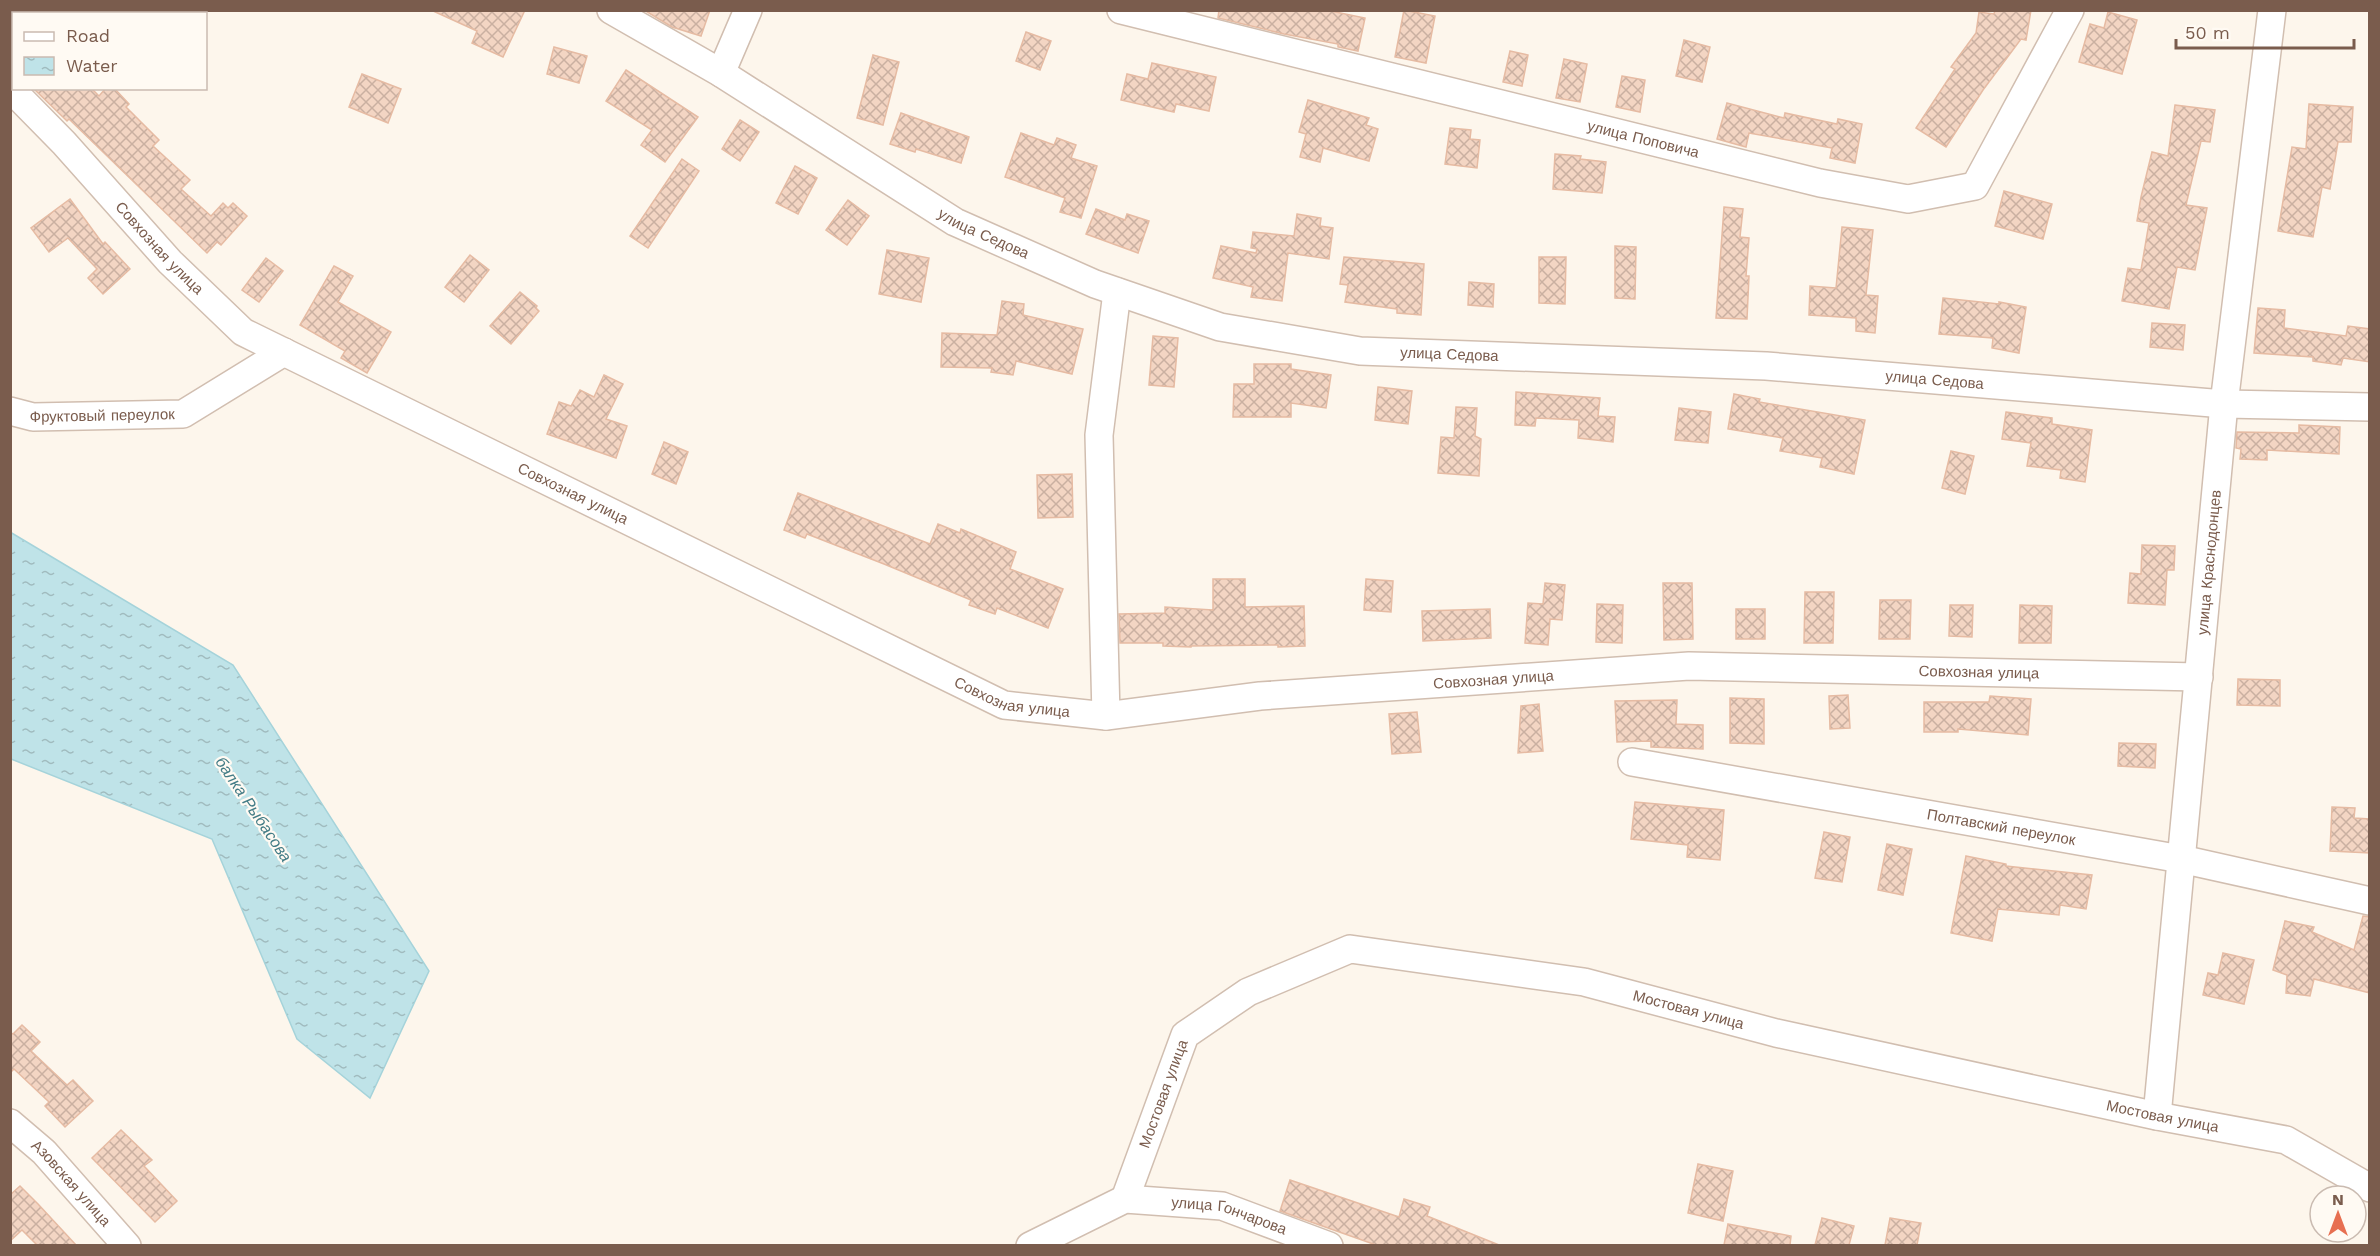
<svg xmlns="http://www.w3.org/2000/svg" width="2380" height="1256" viewBox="0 0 2380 1256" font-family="'Work Sans',sans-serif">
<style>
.water{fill:url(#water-ripples);stroke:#a5d3da;stroke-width:1.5}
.building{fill:url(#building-cross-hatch);stroke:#e6bba3;stroke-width:1.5}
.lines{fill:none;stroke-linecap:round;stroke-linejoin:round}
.minor-casing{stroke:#d1beb0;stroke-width:30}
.minor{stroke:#fff;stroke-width:27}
.labels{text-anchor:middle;stroke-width:4.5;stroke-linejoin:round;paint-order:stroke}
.street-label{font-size:15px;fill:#7a5c4d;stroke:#fffaf3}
.water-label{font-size:16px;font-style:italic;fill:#437c86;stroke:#fffaf3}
</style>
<defs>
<pattern id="water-ripples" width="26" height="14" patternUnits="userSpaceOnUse" patternTransform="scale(1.5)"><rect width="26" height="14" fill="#bfe3e8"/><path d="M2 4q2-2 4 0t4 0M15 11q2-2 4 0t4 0" fill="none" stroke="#a0bbbe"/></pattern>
<pattern id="building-cross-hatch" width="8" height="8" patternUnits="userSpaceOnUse" patternTransform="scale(1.5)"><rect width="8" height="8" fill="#f3d5c3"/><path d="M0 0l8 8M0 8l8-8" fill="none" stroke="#cab0a1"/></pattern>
</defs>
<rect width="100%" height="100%" fill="#fdf6ec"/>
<!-- water -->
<polygon class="water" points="10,532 233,665 429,971 370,1098 297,1039 212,839 11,759"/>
<!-- building -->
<g class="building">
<polygon points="431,10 525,10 503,57 472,43 477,31"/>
<polygon points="644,10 710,10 701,36 672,27"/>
<polygon points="1219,10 1326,10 1365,18 1358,51 1338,47 1338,44 1284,34 1218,18"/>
<polygon points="1404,10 1435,16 1426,63 1395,57"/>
<polygon points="1995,10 2031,10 2026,40 2021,39 1983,90 1946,147 1916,128 1955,69 1951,67 1976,33 1979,12 1994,14"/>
<polygon points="2108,12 2137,20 2122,74 2079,62 2090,24 2104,28"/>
<polygon points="1026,32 1051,41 1040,70 1016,61"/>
<polygon points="1684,40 1710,47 1702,82 1676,76"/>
<polygon points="554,47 587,56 579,83 547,74"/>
<polygon points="1510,51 1528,55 1522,86 1503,82"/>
<polygon points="873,55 899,62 883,125 857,118"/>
<polygon points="1564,59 1587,64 1580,102 1556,98"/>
<polygon points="1152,63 1216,77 1209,111 1176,104 1174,112 1121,100 1127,74 1148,79"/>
<polygon points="626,70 698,117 665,162 641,145 652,130 606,101"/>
<polygon points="362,74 401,89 388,123 349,107"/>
<polygon points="1622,76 1645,80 1640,112 1616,107"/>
<polygon points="33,88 91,88 99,96 106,88 114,88 129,104 126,107 159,140 153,146 190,180 181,189 211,216 223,203 228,208 233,203 247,216 221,245 217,242 207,253 69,119 67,121"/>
<polygon points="1308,100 1369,118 1366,125 1378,129 1369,161 1323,148 1320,162 1300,157 1306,134 1299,132"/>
<polygon points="1727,103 1784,118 1785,113 1837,124 1838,119 1862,124 1855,163 1830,158 1832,148 1749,133 1746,147 1717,139"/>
<polygon points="2309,104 2353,107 2351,142 2338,142 2330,189 2322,187 2313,237 2278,231 2292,147 2306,149"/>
<polygon points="2175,105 2215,110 2210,142 2201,141 2186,205 2207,208 2195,270 2177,267 2169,309 2122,301 2128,268 2141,270 2149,223 2137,221 2141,197 2152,152 2168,156"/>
<polygon points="901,113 969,137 961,163 916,149 915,152 890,144"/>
<polygon points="740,120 759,132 740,161 722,149"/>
<polygon points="1450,128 1471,130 1470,139 1480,140 1477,168 1445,164"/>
<polygon points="1021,133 1054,145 1057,138 1076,145 1071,158 1097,166 1081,218 1060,212 1065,198 1005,177"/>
<polygon points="1555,154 1581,156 1580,159 1606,162 1602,193 1553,189"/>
<polygon points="682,159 699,171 648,248 630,236"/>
<polygon points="795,166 817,178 798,214 776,203"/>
<polygon points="2004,191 2052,204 2043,239 1995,226"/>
<polygon points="70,199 103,244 105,242 130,269 103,294 88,278 97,269 68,238 49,252 31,228"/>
<polygon points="848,200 869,216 847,245 826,230"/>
<polygon points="1724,207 1743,209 1740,237 1749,238 1746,276 1749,276 1747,319 1716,318"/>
<polygon points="1096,209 1125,220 1127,214 1149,221 1138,253 1086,234"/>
<polygon points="1297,214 1321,218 1320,226 1333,228 1329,259 1288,253 1282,301 1251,297 1253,287 1213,278 1221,246 1256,253 1257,249 1251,248 1253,232 1294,236"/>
<polygon points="1842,227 1873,230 1866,295 1878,296 1875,333 1856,331 1856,318 1809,315 1810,286 1836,288"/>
<polygon points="1615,246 1636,247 1635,299 1615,298"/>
<polygon points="887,250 929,258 921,302 879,294"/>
<polygon points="470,255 489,270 464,302 445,287"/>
<polygon points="1344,257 1424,264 1421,315 1397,313 1397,309 1345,302 1348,285 1340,284"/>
<polygon points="1539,257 1566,257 1565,304 1539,303"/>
<polygon points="266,258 283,271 259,302 242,290"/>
<polygon points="334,266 353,276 338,302 391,332 367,373 341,358 345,351 300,325"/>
<polygon points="1469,282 1494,284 1493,307 1468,305"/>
<polygon points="520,292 537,306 536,308 539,311 511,344 490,326"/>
<polygon points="1943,298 1999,304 1999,302 2026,307 2019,353 1992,348 1993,338 1939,334"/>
<polygon points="1002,301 1024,304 1023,315 1083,329 1072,374 1016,361 1013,375 991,372 992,368 941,367 942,333 997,335"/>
<polygon points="2258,308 2285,310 2284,328 2346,336 2348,326 2370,329 2370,362 2343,358 2341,365 2313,361 2313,357 2254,353"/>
<polygon points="2152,323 2185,325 2183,350 2150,347"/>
<polygon points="1153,336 1178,338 1174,387 1149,385"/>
<polygon points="1254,364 1291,364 1291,369 1331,375 1326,408 1291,403 1291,417 1233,417 1234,384 1254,384"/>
<polygon points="604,375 623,384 606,419 627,426 616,458 547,434 559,402 571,406 580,390 594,397"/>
<polygon points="1378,387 1412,391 1408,424 1375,420"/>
<polygon points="1516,392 1600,398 1598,416 1615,417 1613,442 1578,438 1579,420 1536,418 1535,426 1515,425"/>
<polygon points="1734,394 1760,399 1759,402 1865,420 1854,474 1820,467 1822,458 1780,451 1783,438 1728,429"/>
<polygon points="1456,407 1477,408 1475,436 1481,439 1479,476 1438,473 1441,437 1454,438"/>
<polygon points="1679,408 1711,412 1708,443 1675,440"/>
<polygon points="2006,412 2052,418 2052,424 2092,430 2085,482 2060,478 2061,470 2027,466 2031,443 2002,439"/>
<polygon points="2299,425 2340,427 2339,454 2267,450 2267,460 2240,459 2241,449 2236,448 2237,432 2299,433"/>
<polygon points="664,442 688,452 676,484 652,474"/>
<polygon points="1951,451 1974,456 1965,494 1942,488"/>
<polygon points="1072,474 1073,517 1038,518 1037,475"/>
<polygon points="798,493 930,544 938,524 960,533 961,529 1016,552 1010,569 1063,589 1048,628 997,608 995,614 969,605 971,600 884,564 807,534 805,538 784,530"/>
<polygon points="2142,545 2175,546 2174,570 2167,570 2165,605 2128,603 2130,573 2141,574"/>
<polygon points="1213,579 1245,579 1245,607 1304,606 1305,646 1278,647 1278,645 1191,646 1191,647 1163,646 1163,643 1120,643 1119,614 1165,613 1165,607 1213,610"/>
<polygon points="1366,579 1393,581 1391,612 1364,610"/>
<polygon points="1545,583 1565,585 1562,620 1550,619 1548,645 1525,643 1528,603 1543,604"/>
<polygon points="1663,583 1692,583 1693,639 1664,640"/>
<polygon points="1805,592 1834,592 1833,643 1804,643"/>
<polygon points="1880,600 1911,600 1910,639 1879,639"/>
<polygon points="1597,604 1623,605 1622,643 1596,642"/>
<polygon points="1950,605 1973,605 1972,637 1949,636"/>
<polygon points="2020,605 2052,606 2051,643 2019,643"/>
<polygon points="1490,609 1491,638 1423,641 1422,611"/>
<rect x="1736" y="609" width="29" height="30"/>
<polygon points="2238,679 2280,680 2280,706 2237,705"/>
<polygon points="1848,695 1850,728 1830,729 1829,696"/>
<polygon points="1990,696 2031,699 2028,735 1958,729 1958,732 1924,732 1924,702 1989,702"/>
<polygon points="1730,698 1764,699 1764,744 1730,743"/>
<polygon points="1677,700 1676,724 1703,725 1703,749 1651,747 1651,741 1617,742 1615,701"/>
<polygon points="1539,704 1543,751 1518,753 1521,706"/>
<polygon points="1417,712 1421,752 1392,754 1389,714"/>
<polygon points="2119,743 2156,744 2155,768 2118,766"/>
<polygon points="1635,802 1724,810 1720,860 1687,857 1688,845 1631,839"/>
<polygon points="2332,807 2355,808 2354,818 2370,819 2370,853 2330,851"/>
<polygon points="1824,832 1850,837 1842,882 1815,878"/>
<polygon points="1887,844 1912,849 1903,895 1878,890"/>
<polygon points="1966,856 2006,864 2006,866 2092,875 2086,909 2060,905 2059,915 1998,909 1992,941 1951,933"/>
<polygon points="2363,916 2370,917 2370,993 2314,979 2310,996 2286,993 2287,975 2273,970 2285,921 2314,927 2312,932 2354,950"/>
<polygon points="2223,953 2254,960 2244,1004 2203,995 2208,973 2218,975"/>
<polygon points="22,1025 40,1042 31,1051 67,1085 73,1080 93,1101 65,1127 45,1106 49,1102 14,1069 10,1073 10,1032 13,1034"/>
<polygon points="121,1130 152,1160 144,1166 177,1201 155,1222 92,1158"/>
<polygon points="1698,1164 1733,1171 1723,1221 1688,1213"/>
<polygon points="1290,1180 1399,1217 1404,1199 1430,1207 1427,1216 1499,1245 1376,1245 1280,1211"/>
<polygon points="20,1186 38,1204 76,1245 37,1245 22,1230 10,1241 10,1195"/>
<polygon points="1822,1218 1854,1226 1849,1245 1815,1245"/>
<polygon points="1890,1218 1921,1223 1917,1245 1885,1245"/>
<polygon points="1728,1224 1791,1236 1790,1245 1724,1245"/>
</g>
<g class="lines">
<defs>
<g id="minor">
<path id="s1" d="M611,10L721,73L955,222L1095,284L1220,327L1360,351L1766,366L2224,404L2370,407"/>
<path id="s2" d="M1121,10L1820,183L1908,199L1975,186L2070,10"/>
<polyline points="721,73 748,10"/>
<path id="s3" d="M10,88L64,143L170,262L243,332L1004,705L1106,716L1260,696L1689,666L2199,677"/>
<path id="s4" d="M10,411L33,417L183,414L284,352"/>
<polyline points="1106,716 1099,435 1117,292"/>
<path id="s5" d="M1632,762L2181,859L2370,901"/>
<path id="s6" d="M2157,1116L2224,404L2272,10"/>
<path id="s7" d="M10,1123L44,1152L127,1246"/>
<path id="s8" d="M1125,1199L1185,1035L1248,992L1350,949L1584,982L1776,1033L2157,1116L2286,1140L2370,1188"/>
<path id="s9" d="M1030,1246L1125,1199L1222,1206L1329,1246"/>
</g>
</defs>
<!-- minor casing -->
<use href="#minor" class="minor-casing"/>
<!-- minor -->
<use href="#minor" class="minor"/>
</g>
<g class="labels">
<!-- street labels -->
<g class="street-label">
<text dy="5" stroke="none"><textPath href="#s2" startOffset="538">улица Поповича</textPath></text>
<text dy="5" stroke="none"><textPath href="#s1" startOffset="435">улица Седова</textPath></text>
<text dy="5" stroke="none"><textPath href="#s3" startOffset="219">Совхозная улица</textPath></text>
<text dy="5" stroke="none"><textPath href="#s1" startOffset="921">улица Седова</textPath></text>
<text dy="5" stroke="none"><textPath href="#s1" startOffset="1407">улица Седова</textPath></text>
<text dy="5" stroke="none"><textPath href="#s4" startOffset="93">Фруктовый переулок</textPath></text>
<text dy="5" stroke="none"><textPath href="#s3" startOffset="705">Совхозная улица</textPath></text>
<text dy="5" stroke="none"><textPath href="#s6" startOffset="556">улица Краснодонцев</textPath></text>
<text dy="5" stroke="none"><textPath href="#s3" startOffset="2163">Совхозная улица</textPath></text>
<text dy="5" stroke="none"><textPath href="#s3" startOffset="1677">Совхозная улица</textPath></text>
<text dy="5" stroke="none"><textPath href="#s3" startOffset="1191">Совхозная улица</textPath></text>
<text dy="5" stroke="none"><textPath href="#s5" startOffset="375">Полтавский переулок</textPath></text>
<text dy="5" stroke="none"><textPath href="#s8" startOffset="706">Мостовая улица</textPath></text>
<text dy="5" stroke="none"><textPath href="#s8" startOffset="112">Мостовая улица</textPath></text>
<text dy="5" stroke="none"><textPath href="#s8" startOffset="1192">Мостовая улица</textPath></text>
<text dy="5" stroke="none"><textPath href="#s7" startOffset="86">Азовская улица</textPath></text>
<text dy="5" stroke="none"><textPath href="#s9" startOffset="212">улица Гончарова</textPath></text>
</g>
<!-- water labels -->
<g class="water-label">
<text transform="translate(254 809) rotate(56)" y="6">балка Рыбасова</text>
</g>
</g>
<!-- border -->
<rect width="2380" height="1256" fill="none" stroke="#7a5c4d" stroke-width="24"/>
<!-- legend -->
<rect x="12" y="12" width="195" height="78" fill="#fffaf3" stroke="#cabbb1" stroke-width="1.5"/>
<rect x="24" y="32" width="30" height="9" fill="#ffffff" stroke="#cabbb1" stroke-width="1.5"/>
<text x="66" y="42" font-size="18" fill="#7a5c4d">Road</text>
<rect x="24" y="57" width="30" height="18" fill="url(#water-ripples)" stroke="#cabbb1" stroke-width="1.5"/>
<text x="66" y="72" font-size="18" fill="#7a5c4d">Water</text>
<!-- north arrow -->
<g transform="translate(2338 1214)"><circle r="28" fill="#fffaf3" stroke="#cabbb1" stroke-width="1.5"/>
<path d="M0-4.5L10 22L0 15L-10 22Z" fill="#e76f51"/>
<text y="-9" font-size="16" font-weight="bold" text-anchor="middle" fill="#7a5c4d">N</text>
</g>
<!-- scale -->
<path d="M2176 39v9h178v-9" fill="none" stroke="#7a5c4d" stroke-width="3"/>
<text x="2185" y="39" font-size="18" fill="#7a5c4d" stroke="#fffaf3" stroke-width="4.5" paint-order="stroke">50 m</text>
</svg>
